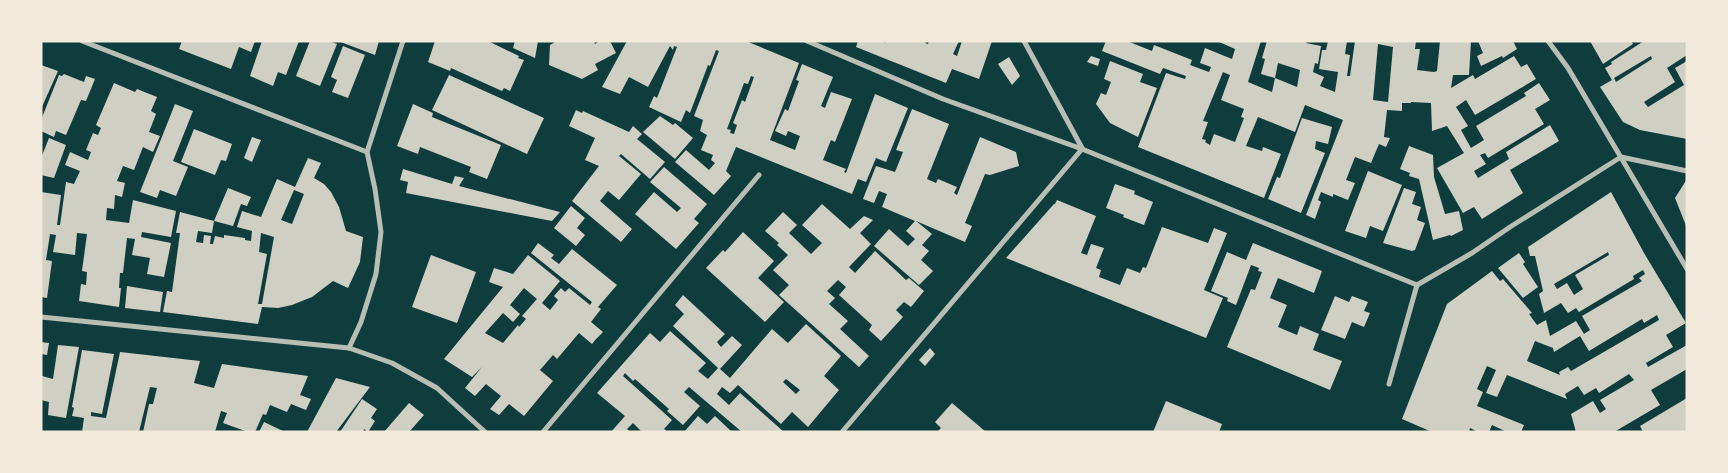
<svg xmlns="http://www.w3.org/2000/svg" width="1728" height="473" viewBox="0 0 1728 473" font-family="Rubik,sans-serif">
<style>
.building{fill:#cfcfc3;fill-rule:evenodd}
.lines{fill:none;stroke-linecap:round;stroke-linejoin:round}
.minor{stroke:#b8beb3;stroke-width:5}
</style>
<rect width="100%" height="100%" fill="#0f3d3e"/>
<!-- building -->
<g class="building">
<polygon points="182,41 255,41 251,52 239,47 231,69 179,49"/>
<polygon points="262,41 299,41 286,75 278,72 273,86 250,76"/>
<polygon points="310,41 329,41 337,44 320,86 296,76"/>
<polygon points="338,41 379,41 375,55"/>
<polygon points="435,41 488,41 519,56 518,58 524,60 510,91 504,88 502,91 451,68 450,71 428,62"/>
<polygon points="515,41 538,41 535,58 513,48"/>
<polygon points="557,41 594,41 595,44 600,41 610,41 616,53 595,64 598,70 582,79 549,65 550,45"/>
<path d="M627,41H746L799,63L770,140L795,150L800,136L788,131L786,136L775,131L785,109L788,111L799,81L796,80L802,64L833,77L821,106L825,108L831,92L852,99L835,142L831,140L823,160L846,169L844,172L846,173L875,94L908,108L886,162L876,158L866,182L858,179L852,194L736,147L726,171L731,176L714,195L675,162L686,150L709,170L715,163L711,160L713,155L701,150L707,135L700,131L703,120L694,116L719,51L716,50L710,66L708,65L690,113L686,110L681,122L649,107L654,96L657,98L677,47L674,46L673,50L670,46L648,87L629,77L620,94L602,87ZM751,76L754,77L745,102L742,100L733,123L737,125L734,134L730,133L731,130L727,129L744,83L748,84Z"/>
<polygon points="858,41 884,41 885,43 886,41 926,41 925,43 928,44 929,41 959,41 953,54 957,56 962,41 992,41 979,79 952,69 946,83 856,47"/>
<path d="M1106,41H1127L1152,51L1154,45L1192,60L1190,65L1209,72L1211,67L1200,63L1205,48L1232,59L1235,49L1217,41H1261L1248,82L1272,92L1275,78L1297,87L1300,70L1278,63L1275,78L1261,74L1265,59L1262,58L1267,41H1307L1306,43L1321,46L1318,64L1315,63L1313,72L1324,77L1320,86L1335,92L1338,72L1319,69L1322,50H1326L1328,41H1347L1345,54L1350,55L1347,76H1350L1355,41H1416L1415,49H1420L1417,70L1434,72L1437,71L1440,41H1471L1469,75H1453L1451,88L1473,75L1475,79L1514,56L1521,67L1527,64L1536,79L1475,115L1466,100L1456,107L1468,126L1461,130L1471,148L1484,140L1476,126L1526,96L1524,93L1539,83L1550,100L1535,109L1544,124L1488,158L1485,153L1480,155L1486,164L1474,171L1478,178L1509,159L1506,152L1550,125L1559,141L1510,170L1523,193L1482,219L1474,207L1463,213L1437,168L1464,153L1447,126L1432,131L1431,103L1411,102V103H1402V111L1387,110L1384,137L1390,138L1386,147L1379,144L1371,163L1355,157L1346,180L1355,183L1348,200L1333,194V197L1321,192L1318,200L1321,202L1315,219L1306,215L1343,120L1305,105L1295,132L1258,117L1246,146L1262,151L1263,147L1281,154L1264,198L1138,147L1166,73L1185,79L1186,76L1163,68L1160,74L1102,51ZM1378,44L1393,47L1388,102L1373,100ZM1223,72L1230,75L1221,100L1244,109L1241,117L1244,118L1235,142L1214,134L1210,145L1205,142L1206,140L1202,139L1208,122L1203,121Z"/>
<polygon points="1478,41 1513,41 1517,49 1503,58 1502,56 1481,66 1477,56 1483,53"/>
<polygon points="1590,41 1631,41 1633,44 1603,64"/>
<path d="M1644,41H1687V55L1667,68L1675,82L1644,102L1648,107L1684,85L1675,68L1687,61V139L1640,130L1623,122L1600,87L1612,80L1605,68L1612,64L1611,62ZM1651,56L1652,59L1616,82L1614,78Z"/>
<polygon points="343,46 365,55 348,98 332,92 337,80 331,77"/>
<polygon points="1091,56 1100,59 1098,66 1087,62"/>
<polygon points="1009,57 1020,76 1012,85 998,64"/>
<polygon points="1110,61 1143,74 1140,82 1157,88 1138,137 1110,123 1096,104 1101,93 1106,95 1111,82 1104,79"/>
<polygon points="41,65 58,71 41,109"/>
<polygon points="64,74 84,82 86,76 95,79 86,101 81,100 66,135 56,131 54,137 41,131 41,120 59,75 62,76"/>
<polygon points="449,75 544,118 527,154 432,110"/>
<polygon points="114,83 135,92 137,89 157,97 151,111 156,114 149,132 160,136 153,152 143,147 134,170 123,166 117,181 125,183 122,197 115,195 114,209 107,208 106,220 129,223 133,200 176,211 171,237 142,232 141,237 171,243 164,277 147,274 150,258 132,255 135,239 127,238 123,273 120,273 119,288 121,288 119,307 79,301 81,284 86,285 87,272 82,271 87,234 77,233 75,255 53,252 56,235 50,234 46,260 52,261 47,298 41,297 41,192 61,195 57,225 60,225 66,182 74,184 80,171 65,165 70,152 88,160 91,152 86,150 93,133 98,135 101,128 96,125"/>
<polygon points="175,104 193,111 173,161 188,167 176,196 160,190 157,198 140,192"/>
<polygon points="413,104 433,113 432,117 501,145 487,179 469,172 471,167 420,147 418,154 397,146"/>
<polygon points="912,109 949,124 927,179 936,183 938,179 957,187 954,193 957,195 980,137 1016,152 1019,166 990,175 985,174 965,223 972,226 965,242 916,221 932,234 922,245 929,251 921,260 933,271 919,285 874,246 889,229 908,246 915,239 906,231 915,221 882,207 887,194 879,191 874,203 863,199 876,166 895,172 903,152 896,150"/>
<polygon points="576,110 582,113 583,111 629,132 633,126 642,134 637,139 665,162 650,179 621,154 619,156 641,174 619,200 608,191 600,201 632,229 621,242 572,201 599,166 585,160 595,138 569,126"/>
<polygon points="660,116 673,125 675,123 693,138 675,159 643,132"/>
<polygon points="1302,118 1332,127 1328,144 1316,141 1315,149 1325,153 1301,213 1268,199 1277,177 1280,178"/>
<polygon points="194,129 232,144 226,161 221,160 215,175 181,162"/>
<polygon points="252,137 261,140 252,162 244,158"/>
<polygon points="49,138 66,145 54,178 41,175 41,158"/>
<polygon points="1409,146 1433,155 1434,177 1445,214 1459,211 1463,230 1451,236 1450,235 1433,240 1419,179 1409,176 1410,173 1400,169"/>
<path d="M308,158L321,163L314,178L324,184L331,192L339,207L346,231L363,237L360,262L348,288L333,281L312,297L292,305L278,308L262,307L258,324L163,312L167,291L172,292L180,233H176L180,212L214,221L212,233L198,231L196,242L203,243L204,235L211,236L210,244H213L215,236L224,238V235L245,238V240L251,241L252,231L237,227L242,211L261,217L277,179L295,187ZM294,190L304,194L292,224L281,220ZM261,233L274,237L262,304H258L267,254L259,252Z"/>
<polygon points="664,167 707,204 694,219 699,223 676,249 635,214 654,192 677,212 681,208 650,182"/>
<polygon points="403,169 452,184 455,176 464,178 459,186 560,212 552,221 406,193 408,182 400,180"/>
<polygon points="1368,171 1402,185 1383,231 1370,226 1366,238 1345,231"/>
<polygon points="1687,179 1687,228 1675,198"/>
<polygon points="1115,184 1135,191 1134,194 1153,202 1144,225 1123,217 1124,215 1106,208"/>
<polygon points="228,188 251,197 247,206 241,204 233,226 214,221"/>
<polygon points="1404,188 1416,192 1412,204 1421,207 1417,220 1425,223 1415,250 1412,251 1383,243"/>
<path d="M1611,192L1644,253L1686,323L1666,335L1673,347L1646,363L1648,367L1687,345V369L1651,390L1660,405L1614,432H1576L1571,414L1593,401L1600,413L1606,409L1600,400L1634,380L1629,374L1599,393L1596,388L1584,395L1578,386L1565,394L1567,399L1507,375L1497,397L1486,393L1496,370L1487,366L1477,389L1483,392L1477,406L1524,425L1521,432H1507L1492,425L1489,432H1478L1470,428L1469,432H1432L1402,419L1447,304L1492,271L1500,281L1503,279L1532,313L1529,314L1537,325L1546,320L1550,336L1576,321L1584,334L1590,330L1582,316L1642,281L1639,278L1645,274L1643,270L1633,276L1634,279L1579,312L1576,308L1568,313L1561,303L1544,313L1539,294L1543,291L1535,256H1530L1528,247ZM1608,252L1609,255L1575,275L1583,289L1574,295L1567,283L1557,289L1554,284ZM1657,315L1659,320L1571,371L1568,367L1559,372L1560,375L1527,361L1535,341L1553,348L1554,352L1580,336L1589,351L1642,319L1644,323Z"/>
<polygon points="1057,200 1096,216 1081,253 1087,255 1091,244 1104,248 1096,268 1101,270 1099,277 1120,285 1127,268 1140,273 1143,267 1146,268 1162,227 1208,243 1214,228 1227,233 1204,290 1223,298 1206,338 1006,258 1054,204 1055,204"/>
<polygon points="822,204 850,229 864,216 873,220 860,233 871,244 849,267 855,273 875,251 906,280 909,278 924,291 911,307 904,302 896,310 903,317 881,341 869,330 872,325 839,295 846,287 838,280 827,291 835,298 829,304 848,321 840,329 869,356 859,367 779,295 789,285 773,270 788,255 777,245 779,243 765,231 783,212 797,225 789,233 811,254 822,243 802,225"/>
<polygon points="571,206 585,218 577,228 585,235 576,246 554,228"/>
<polygon points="743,232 774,261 758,278 784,302 765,322 706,268 723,250 725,252"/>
<path d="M538,243L554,255L551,258L559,264L572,249L617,285L598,307L601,309L591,322L603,332L596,339L592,344L579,333L557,359L553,355L540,370L553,381L524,416L509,404L499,415L490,409L501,396L486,384L475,396L465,388L482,367L472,377L444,359L503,287L489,282L494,268L513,274L528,255L560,281L542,303L550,310L558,300L554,296L561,288L565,292L569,288L590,305L592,302L531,253ZM524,288L537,299L522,316L526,319L519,327L518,325L503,343L485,333L503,313L513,322L520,314L510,305Z"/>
<polygon points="1253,243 1322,271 1314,293 1278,278 1270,298 1287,305 1278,327 1297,335 1300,326 1319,334 1313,350 1342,361 1330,390 1227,347 1251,289 1255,290 1262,272 1258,271 1259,268 1251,265 1236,305 1227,301 1228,298 1211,291 1227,252 1246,260"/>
<polygon points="1519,253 1525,262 1523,264 1538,287 1523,298 1498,268"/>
<polygon points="431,255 476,272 457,323 412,307"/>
<polygon points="127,286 163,292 160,312 125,308"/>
<path d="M683,295L725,334L717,342L721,347L732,336L742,345L720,369L730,378L772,329L788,343L806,324L841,356L824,376L839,390L808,427L792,412L781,424L738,385L730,393L722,387L717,394L729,405L740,393L784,432H742L689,387L684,392L700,406L683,425L667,411L669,409L635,379L633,381L625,373L623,376L672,420L664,429L668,432H642L633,423L627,429L630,432H611L625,416L597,393L650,333L660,342L670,331L706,363L698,371L708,379L718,368L673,326L684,314L675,305ZM786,379L800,390L796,394L783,382Z"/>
<polygon points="1335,296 1349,302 1352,296 1368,302 1364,311 1370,313 1364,327 1352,322 1345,339 1321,330"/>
<polygon points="41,342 49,343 47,355 41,354"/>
<polygon points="58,345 79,347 66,418 48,415 49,402 41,400 42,376 53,379"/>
<polygon points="930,348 935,354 925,366 919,360"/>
<polygon points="82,350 114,354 102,414 91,412 91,416 106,418 120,352 200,361 194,383 214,388 222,364 308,376 300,395 311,399 306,410 291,404 287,412 270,405 266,415 263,414 255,432 248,432 223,423 227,413 221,411 215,432 143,432 149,404 153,404 157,388 150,387 139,432 82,432 84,418 72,416 74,408 72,407"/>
<polygon points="336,378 370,387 336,432 307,432"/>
<polygon points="1687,398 1687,432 1643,432 1640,426"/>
<polygon points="362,399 377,409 371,418 375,421 368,432 364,429 363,432 340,432"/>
<polygon points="1166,401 1222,424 1219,432 1153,432"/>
<polygon points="409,403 424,415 409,432 384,432"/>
<polygon points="952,403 986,432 937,432 941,428 935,422"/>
<polygon points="698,416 707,424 715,416 732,432 684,432"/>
<polygon points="264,422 285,432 259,432"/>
</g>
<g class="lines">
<!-- minor -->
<g class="minor">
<polyline points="82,41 367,152"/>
<polyline points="807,41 943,99 1082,149 1417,285"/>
<polyline points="1024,41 1082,148"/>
<polyline points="1548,41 1568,68 1687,269"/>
<polyline points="1417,285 1472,253 1510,227 1621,157 1687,171"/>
<polyline points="41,317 349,348 392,363 437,388 485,432"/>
<polyline points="349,348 361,322 376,274 381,232 375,189 367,152 403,41"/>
<polyline points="1389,384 1417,285"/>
<polyline points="543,432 759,175"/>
<polyline points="842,432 1082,149"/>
</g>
</g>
<!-- border -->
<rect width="1728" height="473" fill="none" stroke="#f1e9da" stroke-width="85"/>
</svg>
